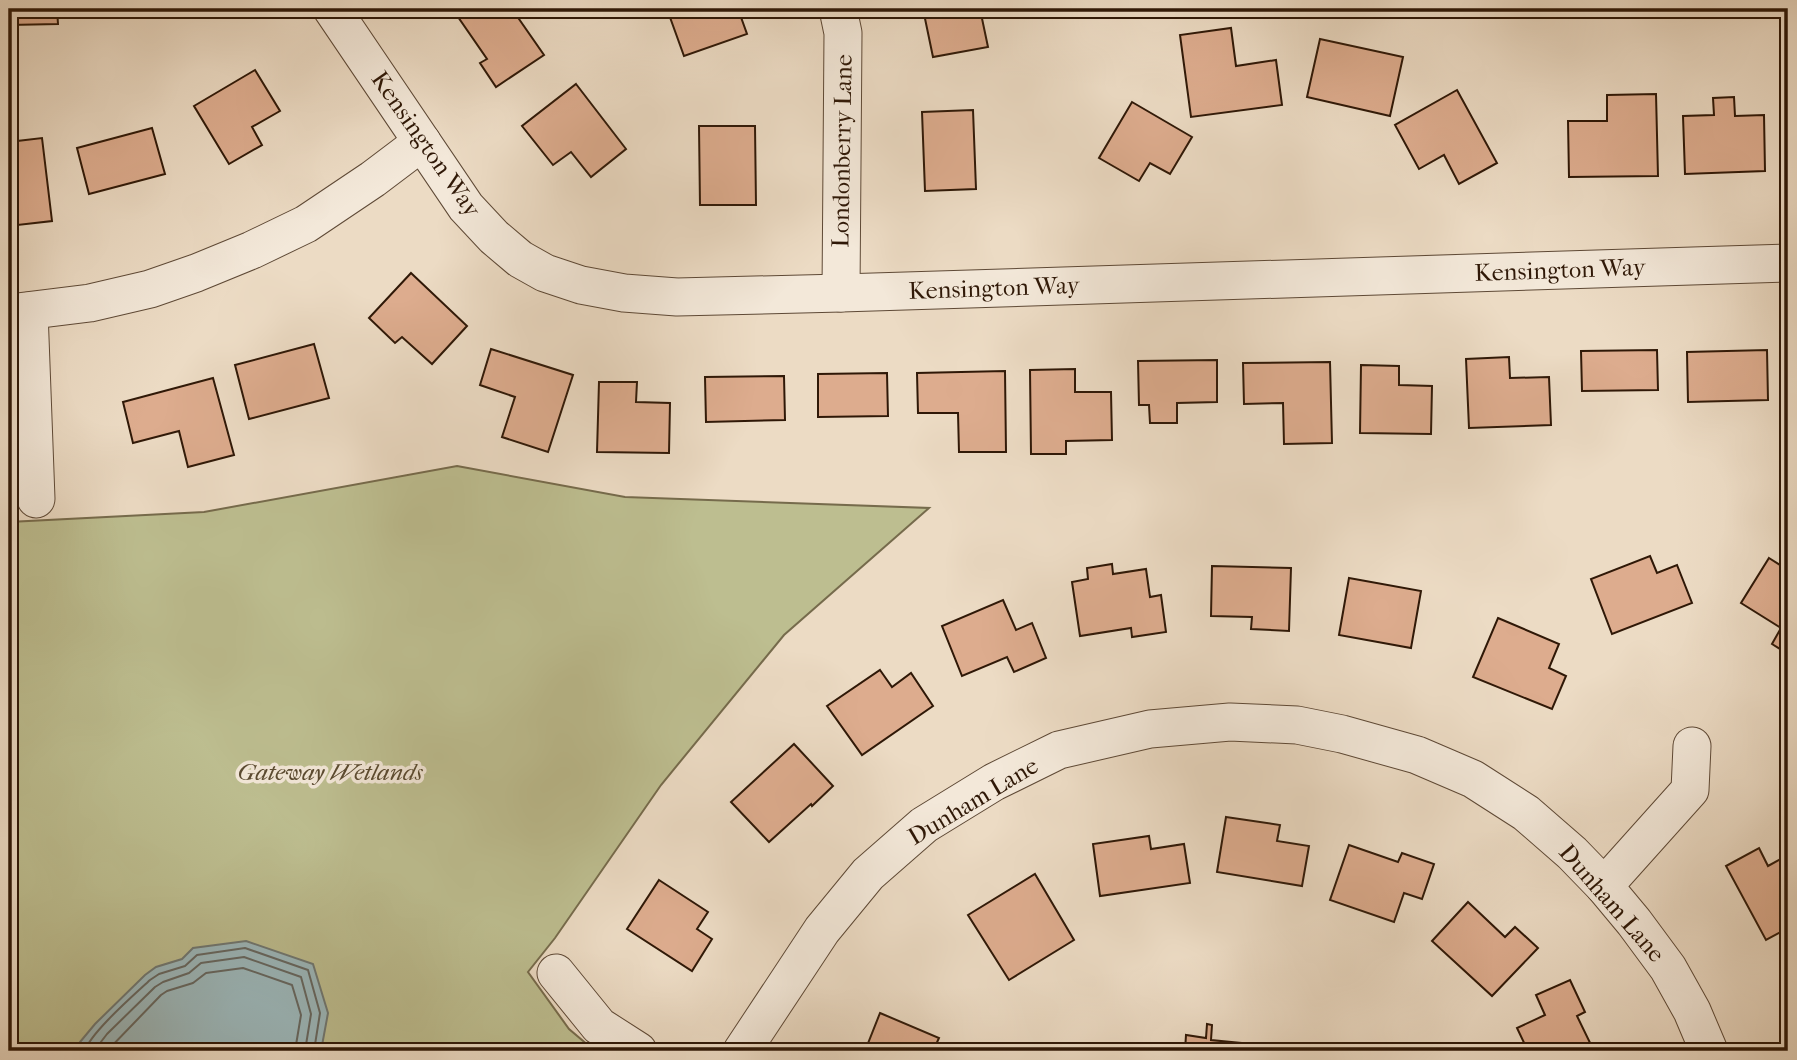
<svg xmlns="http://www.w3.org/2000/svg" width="1797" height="1060" viewBox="0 0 1797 1060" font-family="'IM FELL French Canon',serif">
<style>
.green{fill:#bdbe90;stroke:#766b4c;stroke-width:2}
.water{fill:#9cb9bd;stroke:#707974;stroke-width:2}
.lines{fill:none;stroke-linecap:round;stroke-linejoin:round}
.shore{stroke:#666862;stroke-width:2}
.building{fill:#ddac8e;stroke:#2f1807;stroke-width:2}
.minor-casing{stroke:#5e4936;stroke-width:39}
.minor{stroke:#f3e8d9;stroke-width:37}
.labels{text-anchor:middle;stroke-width:7;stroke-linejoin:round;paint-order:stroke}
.street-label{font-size:24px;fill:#2f1807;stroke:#f3e8d9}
.park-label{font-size:24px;font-style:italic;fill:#5a4a30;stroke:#f3e8d9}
</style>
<rect width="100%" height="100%" fill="#ecdbc4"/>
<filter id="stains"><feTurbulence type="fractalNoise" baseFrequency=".00286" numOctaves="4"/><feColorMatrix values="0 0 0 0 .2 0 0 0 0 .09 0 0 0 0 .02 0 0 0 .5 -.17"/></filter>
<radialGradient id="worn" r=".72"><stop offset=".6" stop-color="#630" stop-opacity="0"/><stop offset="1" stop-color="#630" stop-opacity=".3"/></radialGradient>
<!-- green -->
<polygon class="green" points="457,466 625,497 929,508 784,635 661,785 555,938 528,972 569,1029 595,1051 9,1051 9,522 204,512"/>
<!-- water -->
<polygon class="water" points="246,941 313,964 328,1013 321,1051 78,1051 80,1042 95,1024 145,975 156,967 182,959 193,948"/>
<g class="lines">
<!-- shore -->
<g class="shore">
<path d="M85,1051C90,1033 135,994 150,980L159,974L185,966L197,955L245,948L308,970L320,1013L314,1051"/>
<polyline points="94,1051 107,1034 155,987 163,982 189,973 201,963 244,957 301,977 311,1014 305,1051"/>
<polyline points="107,1051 161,995 167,991 193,983 206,973 243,968 292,985 301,1015 295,1051"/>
</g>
</g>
<!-- building -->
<g class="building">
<polygon points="9,9 57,9 58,24 9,25"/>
<polygon points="464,9 512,9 544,55 496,87 480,63 487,59 456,14"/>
<polygon points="667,9 738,9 747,34 684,56"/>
<polygon points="923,9 980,9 988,47 933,57"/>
<polygon points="1231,28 1236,66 1276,60 1282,105 1191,117 1180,35"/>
<polygon points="1320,39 1403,57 1390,116 1307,97"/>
<polygon points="255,70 280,111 252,127 262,145 229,164 194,106"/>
<polygon points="576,84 626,149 591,177 571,152 553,165 522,126"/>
<polygon points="1457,90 1497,163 1459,184 1444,155 1419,169 1395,125"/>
<polygon points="1656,94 1658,176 1569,177 1568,121 1607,121 1607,95"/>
<polygon points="1734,97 1735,116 1764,115 1765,171 1685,174 1683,116 1714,115 1713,98"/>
<polygon points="1132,102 1192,137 1170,174 1150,163 1139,181 1099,158"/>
<polygon points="973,110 976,189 925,191 922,112"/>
<polygon points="699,126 755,126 756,205 700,205"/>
<polygon points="152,128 165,174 89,194 77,148"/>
<polygon points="42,138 52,221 9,226 9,142"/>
<polygon points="411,273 467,326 432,364 402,337 395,343 369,318"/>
<polygon points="314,344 329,398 249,419 235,365"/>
<polygon points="491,349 573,375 548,452 502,437 515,397 480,385"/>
<polygon points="1657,350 1658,390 1582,391 1581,351"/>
<polygon points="1767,350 1768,400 1688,402 1687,352"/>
<polygon points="1509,357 1510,378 1549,377 1551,425 1469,428 1466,359"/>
<polygon points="1217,360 1217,402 1177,403 1177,423 1150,423 1149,405 1139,405 1138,361"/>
<polygon points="1330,362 1332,443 1284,444 1283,403 1244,404 1243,363"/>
<polygon points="1361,365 1399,366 1399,385 1432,386 1431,434 1360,433"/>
<polygon points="1075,369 1075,392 1111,392 1112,440 1066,441 1066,454 1031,454 1030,370"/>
<polygon points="1005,371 1006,452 959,452 958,413 918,413 917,373"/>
<polygon points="887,373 888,416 818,417 818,374"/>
<polygon points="784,376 785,420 706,422 705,377"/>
<polygon points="213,378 234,455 188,467 179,431 133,443 123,402"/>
<polygon points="599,382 637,382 636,402 670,403 669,453 597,452"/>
<polygon points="1650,556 1657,573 1677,565 1692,603 1612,634 1591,579"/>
<polygon points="1769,558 1788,570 1788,654 1772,644 1781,628 1741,603"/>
<polygon points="1112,564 1113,574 1146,569 1150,597 1161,595 1166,632 1132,637 1131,628 1080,636 1072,582 1088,579 1087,568"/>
<polygon points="1212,566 1291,568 1289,631 1251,629 1252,617 1211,616"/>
<polygon points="1349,578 1421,591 1411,648 1339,635"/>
<polygon points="1003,600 1016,630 1032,623 1046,658 1014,672 1007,657 962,676 942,626"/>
<polygon points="1498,618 1559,644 1549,668 1566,676 1552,709 1473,677"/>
<polygon points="880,670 892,687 911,673 933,706 862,755 827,706"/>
<polygon points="794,744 833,786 812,806 811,804 769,842 731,802"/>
<polygon points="1226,817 1280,825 1277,841 1309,846 1302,886 1217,872"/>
<polygon points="1149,836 1151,849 1184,844 1190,883 1100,896 1093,844"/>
<polygon points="1349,845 1398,862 1402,853 1434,864 1422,899 1404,893 1394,922 1330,900"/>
<polygon points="1759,848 1768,866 1788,855 1788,928 1766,940 1726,866"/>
<polygon points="1035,874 1074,940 1009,980 968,915"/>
<polygon points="659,880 708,912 697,929 712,939 692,971 627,929"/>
<polygon points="1468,902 1505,937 1515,927 1538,948 1492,996 1432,941"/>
<polygon points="1570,980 1585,1012 1577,1016 1594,1051 1528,1051 1517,1028 1545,1015 1536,995"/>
<polygon points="880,1013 939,1038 933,1051 865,1051"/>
<polygon points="1207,1024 1212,1025 1211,1040 1251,1044 1250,1051 1185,1051 1186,1035 1206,1038"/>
</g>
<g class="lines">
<defs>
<g id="minor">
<polyline points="332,9 466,207 494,237 520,259 545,273 581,285 624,293 677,297 841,293 1788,263"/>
<polyline points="838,9 843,33 841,293"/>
<polyline points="29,311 36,499"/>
<polyline points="9,313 90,303 150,289 196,273 252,250 306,224 373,179 422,142"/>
<polyline points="1604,886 1690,790 1692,746"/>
<polyline points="556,973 599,1026 638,1051"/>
<polyline points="742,1051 822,930 868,874 924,825 994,782 1059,750 1150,729 1230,722 1297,725 1342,734 1417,755 1473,779 1526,813 1572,853 1604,886 1634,922 1668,968 1692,1011 1709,1051"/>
</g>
</defs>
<!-- minor casing -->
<use href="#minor" class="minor-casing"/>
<!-- minor -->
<use href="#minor" class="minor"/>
</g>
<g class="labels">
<!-- street labels -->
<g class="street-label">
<text transform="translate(426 144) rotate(55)" y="8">Kensington Way</text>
<text transform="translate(842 151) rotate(-89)" y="8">Londonberry Lane</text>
<text transform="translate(1560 270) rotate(-2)" y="8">Kensington Way</text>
<text transform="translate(994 288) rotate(-2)" y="8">Kensington Way</text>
<text transform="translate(973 801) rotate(-31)" y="8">Dunham Lane</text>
<text transform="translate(1612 903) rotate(49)" y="8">Dunham Lane</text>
</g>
<!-- park labels -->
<g class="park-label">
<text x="330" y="780">Gateway Wetlands</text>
</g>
</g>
<!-- margin -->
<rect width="1797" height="1060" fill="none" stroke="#ecdbc4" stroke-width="35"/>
<rect x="10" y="10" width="1776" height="1039" fill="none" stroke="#2f1807" stroke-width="3.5"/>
<rect x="18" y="18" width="1762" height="1025" fill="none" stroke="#2f1807" stroke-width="2"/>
<rect width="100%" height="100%" filter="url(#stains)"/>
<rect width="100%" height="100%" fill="url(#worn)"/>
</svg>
